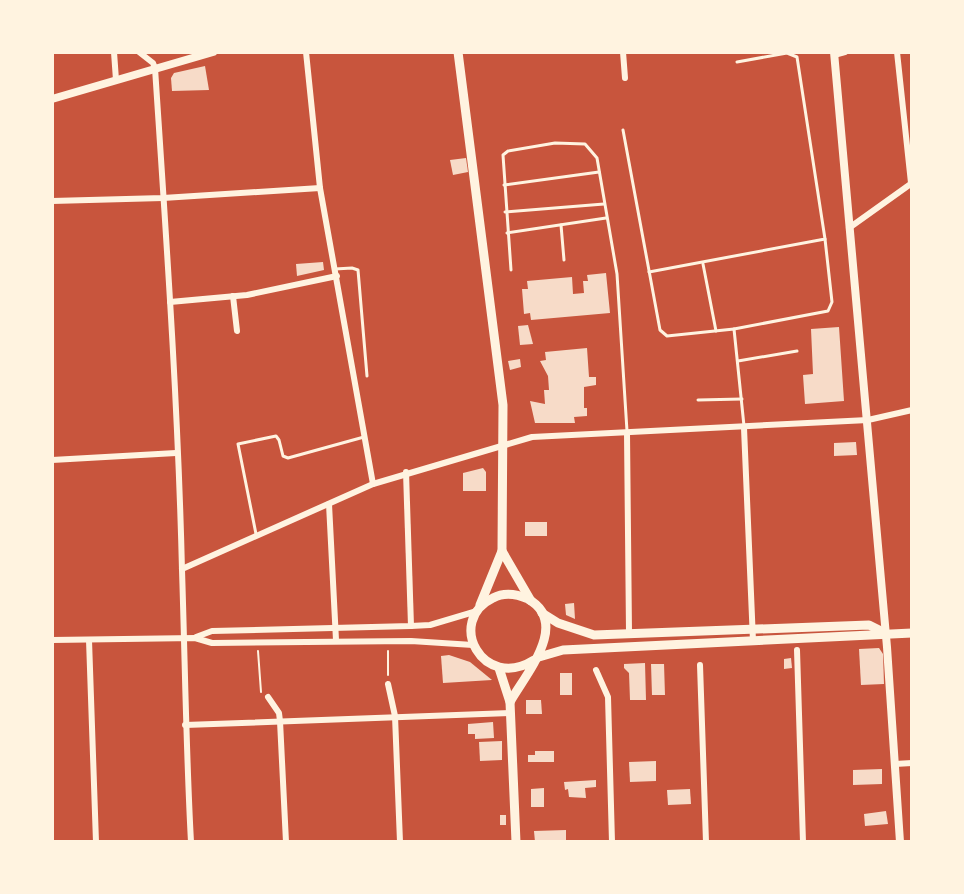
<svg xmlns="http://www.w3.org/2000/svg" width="964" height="894" viewBox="0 0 964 894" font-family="'Fira Sans Condensed',sans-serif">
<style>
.building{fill:#f7dbc8}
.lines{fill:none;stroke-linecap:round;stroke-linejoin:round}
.path{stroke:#fff3e0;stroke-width:2}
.service{stroke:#fff3e0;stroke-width:3}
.minor{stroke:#fff3e0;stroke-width:6}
.tertiary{stroke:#fff3e0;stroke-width:8}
.secondary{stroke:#fff3e0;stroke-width:9}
</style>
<rect width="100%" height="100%" fill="#c8553d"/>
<!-- building -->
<g class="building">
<polygon points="205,66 209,90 172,91 171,78 174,73"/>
<polygon points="466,158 468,172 453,175 450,160"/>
<polygon points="323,262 324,270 297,276 296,264"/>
<polygon points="606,273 610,313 531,320 530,313 524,314 522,289 528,289 527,281 572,277 573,294 584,293 583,281 588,281 587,275"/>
<polygon points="528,325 533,344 520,345 518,326"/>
<polygon points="839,327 844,401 805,404 803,375 813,374 811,329"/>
<polygon points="587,348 589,377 596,377 596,385 584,387 584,408 587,408 587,416 574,417 575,423 535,423 530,401 545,404 544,390 549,390 548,376 540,361 546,360 545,352"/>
<polygon points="520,359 521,367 510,370 508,361"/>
<polygon points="856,442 857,455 834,456 834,443"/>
<polygon points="483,468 486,472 486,491 463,491 463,473"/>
<rect x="525" y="522" width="22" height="14"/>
<polygon points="574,603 575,619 566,615 565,604"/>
<polygon points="879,648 883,654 884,684 861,685 859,649"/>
<polygon points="449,655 470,662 492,680 443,683 441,656"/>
<polygon points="791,658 792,668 784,669 784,659"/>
<polygon points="645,663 646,700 630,700 629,673 624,668 624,664"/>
<polygon points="651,664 664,664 665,695 652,695"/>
<rect x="560" y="673" width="12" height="22"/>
<polygon points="526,700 541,700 542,714 526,714"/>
<polygon points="493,722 494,738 475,739 475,734 468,734 468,724"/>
<polygon points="502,741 502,760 480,761 479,742"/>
<polygon points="535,751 554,751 554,762 528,762 528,755 535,755"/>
<polygon points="656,761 656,781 630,782 629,762"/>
<polygon points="882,769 882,784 853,785 853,770"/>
<polygon points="596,780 596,787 585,788 586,798 569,797 568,789 565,790 564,782"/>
<polygon points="544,788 544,807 531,807 531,789"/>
<polygon points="690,789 691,804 668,805 667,790"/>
<polygon points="886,811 888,824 865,826 864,814"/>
<rect x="500" y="815" width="6" height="10"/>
<polygon points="566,830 566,842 535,842 534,831"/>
</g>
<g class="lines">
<!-- path -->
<g class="path">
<polyline points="258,651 261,692"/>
<polyline points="388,651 388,675"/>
</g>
<!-- service -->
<g class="service">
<polyline points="623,130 660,330 667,336 734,329 744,426"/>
<polyline points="504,185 599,172"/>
<polyline points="505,212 604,204"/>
<polyline points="561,225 564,260"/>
<polyline points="507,233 606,218"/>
<polyline points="703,264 716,331"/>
<polyline points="335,269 352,268 358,270 367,376"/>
<polyline points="511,270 503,155 508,151 555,143 585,144 597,158 617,274 627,431"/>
<polyline points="649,272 825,239 797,57 787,53 737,62"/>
<polyline points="734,329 828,311 832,302 825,239"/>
<polyline points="738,361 797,351"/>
<polyline points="698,400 742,399"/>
<polyline points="256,534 238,444 276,436 279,440 283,456 288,458 364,437"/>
</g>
<!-- minor -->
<g class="minor">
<polyline points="114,52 116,80"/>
<path d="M139,52L153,63L155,68C166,235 178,403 182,570C185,661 186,751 191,842"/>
<polyline points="306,52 320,188 373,484"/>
<polyline points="623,52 625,78"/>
<polyline points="897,52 911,183"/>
<polyline points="834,55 845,52"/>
<polyline points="52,201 163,198 320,188"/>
<polyline points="849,228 912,183"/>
<polyline points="233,296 237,331"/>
<polyline points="170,302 247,295 337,276"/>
<polyline points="744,428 753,641"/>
<polyline points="627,433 629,632"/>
<polyline points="52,460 176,453"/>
<polyline points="406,472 411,626"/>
<polyline points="329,504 336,640"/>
<polyline points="182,569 373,484 532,437 868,420 912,410"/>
<polyline points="196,637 212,631 411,626 430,625 477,611"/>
<polyline points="52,640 195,638 212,643 411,641 473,645"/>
<polyline points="89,640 96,842"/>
<polyline points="797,650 803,842"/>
<polyline points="700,665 706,842"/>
<polyline points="596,670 608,697 612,842"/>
<polyline points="388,684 395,716 400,842"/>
<polyline points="268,697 279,713 280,721 286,842"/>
<polyline points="185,725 510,713"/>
<polyline points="895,764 912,763"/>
</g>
<!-- tertiary -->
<g class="tertiary">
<polyline points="834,52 887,647 900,842"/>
<polyline points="52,99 213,52"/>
</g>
<!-- secondary -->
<g class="secondary">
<polyline points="458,52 503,405 502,551 480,605"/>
<polyline points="502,551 531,601"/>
<polyline points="542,613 558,623 594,635 869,625 885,633"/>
<polyline points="539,657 563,650 912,633"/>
<polyline points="499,668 510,702 516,842"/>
<path d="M510,702C525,675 571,623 528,599C517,594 504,592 493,598C445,621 483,692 534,660"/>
</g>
</g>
<!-- border -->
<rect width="964" height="894" fill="none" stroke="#fff3e0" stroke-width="108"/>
</svg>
